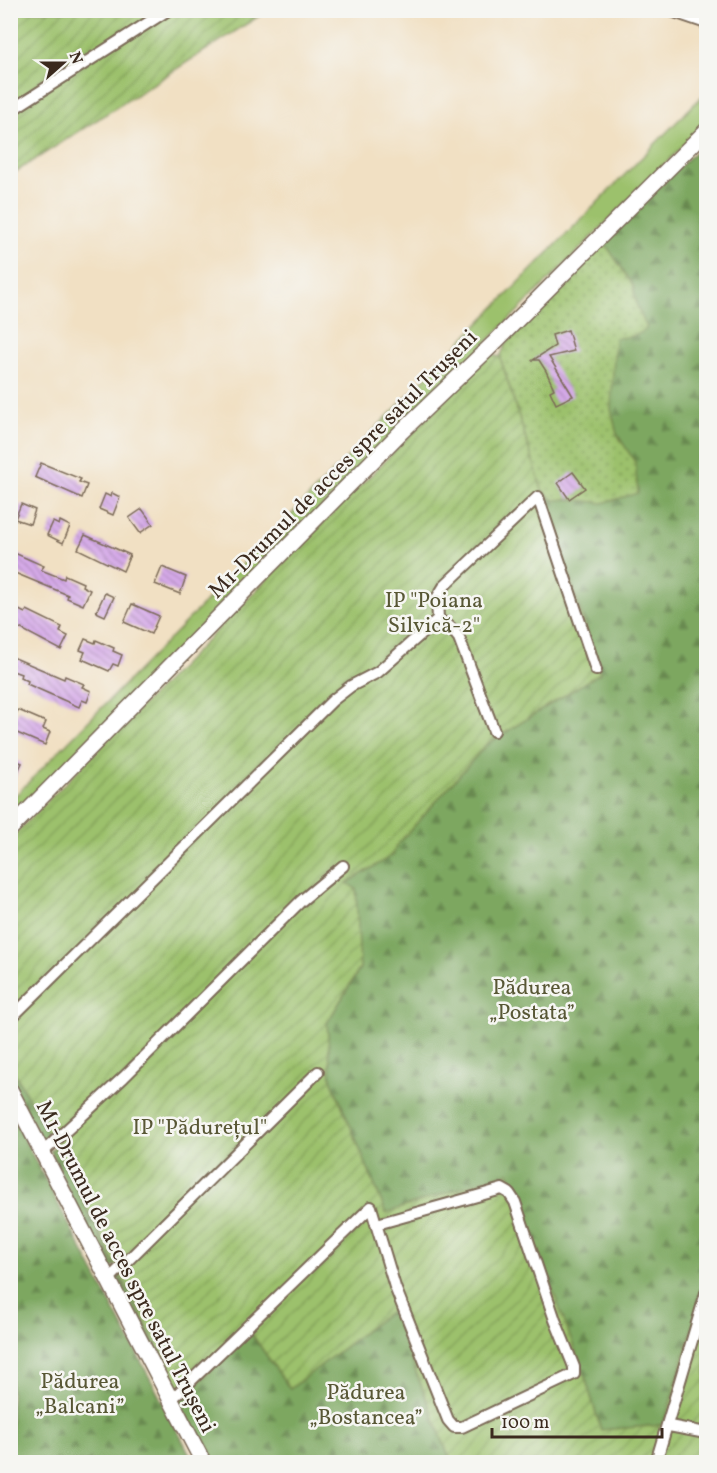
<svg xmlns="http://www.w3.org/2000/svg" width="717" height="1473" viewBox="0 0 717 1473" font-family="Vollkorn,serif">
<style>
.grass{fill:#9cc16c;stroke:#6c7645;stroke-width:1.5}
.forest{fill:url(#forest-firs);stroke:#5c683f;stroke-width:1.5}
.park{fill:url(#park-dots);stroke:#6c7645;stroke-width:1.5}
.garden{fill:url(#garden-furrows);stroke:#6c7645;stroke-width:1.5}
.building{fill:url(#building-back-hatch)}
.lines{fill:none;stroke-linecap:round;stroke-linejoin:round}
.street-casing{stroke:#7b6a58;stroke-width:14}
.secondary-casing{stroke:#7b6a58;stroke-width:18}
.street{stroke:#fff;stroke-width:10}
.secondary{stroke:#fff;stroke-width:15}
.labels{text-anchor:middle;stroke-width:5;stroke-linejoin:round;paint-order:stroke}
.street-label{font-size:22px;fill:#3b2a1e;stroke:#f6f6f2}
.park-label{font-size:22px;fill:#585735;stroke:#f6f6f2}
</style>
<defs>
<pattern id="forest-firs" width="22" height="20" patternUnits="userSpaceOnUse" patternTransform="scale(1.5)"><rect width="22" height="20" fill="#7da760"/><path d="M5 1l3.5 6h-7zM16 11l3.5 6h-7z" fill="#68884f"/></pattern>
<pattern id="park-dots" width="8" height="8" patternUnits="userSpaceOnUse" patternTransform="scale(1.5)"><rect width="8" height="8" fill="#9cc16c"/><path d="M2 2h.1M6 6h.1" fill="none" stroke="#809d58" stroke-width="1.8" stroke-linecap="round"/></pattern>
<pattern id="garden-furrows" width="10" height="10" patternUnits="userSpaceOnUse" patternTransform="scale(1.5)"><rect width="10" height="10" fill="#9cc16c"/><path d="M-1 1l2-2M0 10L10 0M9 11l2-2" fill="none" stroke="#809d58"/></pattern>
<pattern id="building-back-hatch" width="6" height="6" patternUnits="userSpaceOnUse" patternTransform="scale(1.5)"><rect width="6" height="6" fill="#d6aae9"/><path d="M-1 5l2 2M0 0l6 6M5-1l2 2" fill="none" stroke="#af8bbc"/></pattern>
</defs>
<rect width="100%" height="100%" fill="#f6f6f2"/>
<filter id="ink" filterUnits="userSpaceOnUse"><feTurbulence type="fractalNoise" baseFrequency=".0167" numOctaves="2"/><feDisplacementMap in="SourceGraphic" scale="12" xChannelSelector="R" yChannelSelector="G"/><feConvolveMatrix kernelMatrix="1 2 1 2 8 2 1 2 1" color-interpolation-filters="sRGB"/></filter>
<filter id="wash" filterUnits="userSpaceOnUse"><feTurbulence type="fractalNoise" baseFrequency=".008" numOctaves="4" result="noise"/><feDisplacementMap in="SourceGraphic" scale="24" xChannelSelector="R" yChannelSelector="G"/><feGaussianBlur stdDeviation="1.35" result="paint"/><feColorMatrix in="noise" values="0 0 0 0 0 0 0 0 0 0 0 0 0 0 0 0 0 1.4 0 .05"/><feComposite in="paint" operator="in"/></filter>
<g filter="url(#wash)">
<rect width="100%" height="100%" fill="#f1e0c3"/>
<!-- grass -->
<polygon class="grass" points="706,92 706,123 11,818 11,800"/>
<!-- forest -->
<g class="forest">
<polygon points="706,141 706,1281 664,1425 601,1430 585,1377 386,1213 331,1079 327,1023 360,968 347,883 393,855 397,845 487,744 600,673 500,357 506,344 595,250"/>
<polygon points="10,1066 51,1139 43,1143 11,1081"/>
<polygon points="11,1114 194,1462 11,1462"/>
<polygon points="55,1146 115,1266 107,1273 50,1150"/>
<polygon points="119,1275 178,1388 173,1392 113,1281"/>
<polygon points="392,1310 451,1462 209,1462 178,1401 251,1333 290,1389"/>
</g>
<!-- park -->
<path class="park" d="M604,242L633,285L637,306L647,328C638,337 628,337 615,338L611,409L617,434L635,462L638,493L603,503L569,499L554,500L542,490L500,357L506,344Z"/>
<!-- garden -->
<g class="garden">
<polygon points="11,11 267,11 11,175"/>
<polygon points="491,354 500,357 600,673 487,744 397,845 393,855 347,883 356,889 360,968 327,1023 331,1079 386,1213 509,1172 585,1377 601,1430 664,1425 706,1281 706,1462 451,1462 392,1310 290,1389 251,1333 183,1397 55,1146 11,1066 10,839"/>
</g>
<g id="blocks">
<!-- building -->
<g class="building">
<polygon points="568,330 574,351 549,357 573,396 556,404 550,391 554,389 546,371 539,360 533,360 555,346 552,335"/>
<polygon points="41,463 81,479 79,482 87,485 82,498 35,477"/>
<polygon points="573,472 585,488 569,499 558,483"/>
<polygon points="112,493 120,497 113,515 99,509 105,494 111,497"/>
<polygon points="21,504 35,510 30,524 15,519"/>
<polygon points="142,509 153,524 140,533 129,518"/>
<polygon points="60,521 70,526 63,543 47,535 53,522 59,525"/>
<polygon points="85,535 130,555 123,571 78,549"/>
<polygon points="10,551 44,566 41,570 64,579 65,575 83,583 82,586 90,590 83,605 67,598 68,595 10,571"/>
<polygon points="162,567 186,577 180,594 155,584"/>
<polygon points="105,593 114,597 105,616 96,612"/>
<polygon points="132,604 159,616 151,634 124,622"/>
<polygon points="17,609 25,613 27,610 62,627 60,632 68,636 61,650 10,623"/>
<polygon points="85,639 95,643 96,640 114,648 113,651 122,655 118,666 113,664 109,671 82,659 85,652 80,650"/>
<polygon points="10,656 64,679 65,676 84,684 82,687 91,691 87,702 82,700 79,707 27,684 28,681 20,677 21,674 10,670"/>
<polygon points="18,710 46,722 43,729 50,732 45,745 10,730 10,714 15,716"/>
<polygon points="10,758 22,763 10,788"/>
</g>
</g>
</g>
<g filter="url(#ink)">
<use href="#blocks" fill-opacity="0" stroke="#7b6a58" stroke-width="1.5"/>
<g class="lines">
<defs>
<g id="street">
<polyline points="668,10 706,23"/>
<polyline points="10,111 168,10"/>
<polyline points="438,619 450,627 459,638 494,731"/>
<polyline points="10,1019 333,700 351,686 378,672 438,619 437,598 445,585 538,497 596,670"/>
<polyline points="43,1152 124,1077 301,901 343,866"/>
<polyline points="108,1280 318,1072"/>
<polyline points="171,1400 371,1207 395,1287 448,1420 454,1427 462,1427 574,1374 574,1367 555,1320 515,1202 509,1193 502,1189 377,1224"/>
<polyline points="669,1426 706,1433"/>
<polyline points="656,1462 706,1293"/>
</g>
<g id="secondary">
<polyline points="10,829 402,431 493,344 706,131"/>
<polyline points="10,1090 203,1462"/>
</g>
</defs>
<!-- street casing -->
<use href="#street" class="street-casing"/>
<!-- secondary casing -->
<use href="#secondary" class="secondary-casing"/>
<!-- street -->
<use href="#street" class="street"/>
<!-- secondary -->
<use href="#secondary" class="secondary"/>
</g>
</g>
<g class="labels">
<!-- street labels -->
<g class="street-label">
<text transform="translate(342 463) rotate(-45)" y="8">M1-Drumul de acces spre satul Trușeni</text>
<text transform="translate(127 1266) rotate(63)" y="8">M1-Drumul de acces spre satul Trușeni</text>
</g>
<!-- park labels -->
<g class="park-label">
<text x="434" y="607">IP "Poiana<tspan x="434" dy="25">Silvică-2"</tspan></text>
<text x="532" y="994">Pădurea<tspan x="532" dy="25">„Postata”</tspan></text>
<text x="200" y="1134">IP "Pădurețul"</text>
<text x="80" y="1388">Pădurea<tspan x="80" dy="25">„Balcani”</tspan></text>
<text x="366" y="1399">Pădurea<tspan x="366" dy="25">„Bostancea”</tspan></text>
</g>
</g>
<!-- margin -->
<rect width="717" height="1473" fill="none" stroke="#f6f6f2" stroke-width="36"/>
<!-- north arrow -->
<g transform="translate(63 63) rotate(69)" stroke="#f6f6f2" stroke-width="4.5" paint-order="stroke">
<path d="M0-4.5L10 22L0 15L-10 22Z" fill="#3b2a1e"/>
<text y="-9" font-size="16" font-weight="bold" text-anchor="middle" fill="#3b2a1e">N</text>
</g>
<!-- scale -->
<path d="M492 1428v9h170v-9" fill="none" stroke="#3b2a1e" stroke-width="3"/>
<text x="501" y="1428" font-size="18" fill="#3b2a1e" stroke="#f6f6f2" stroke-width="4.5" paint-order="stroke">100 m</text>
</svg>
